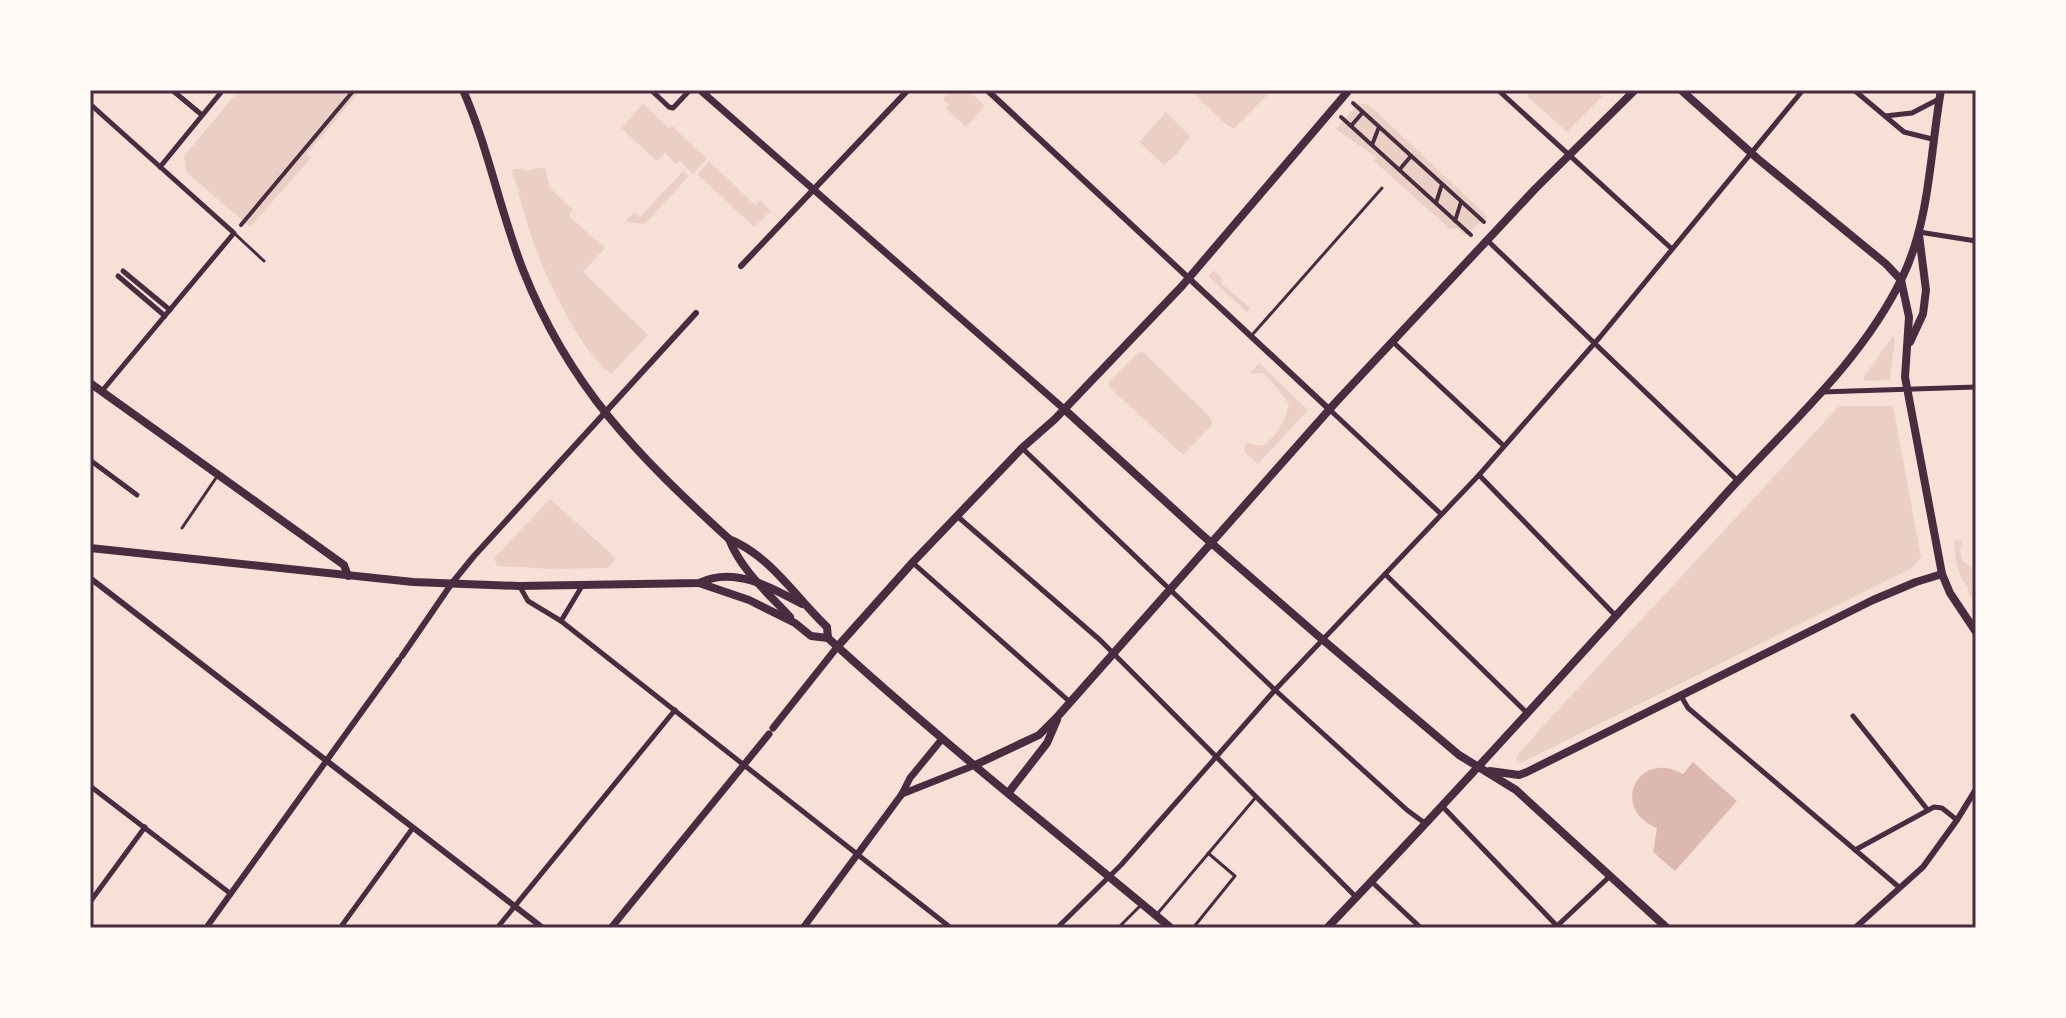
<svg xmlns="http://www.w3.org/2000/svg" width="2066" height="1018" viewBox="0 0 2066 1018" font-family="'Zilla Slab',serif">
<style>
.green{fill:#ebcfc5}
.water{fill:#dcb8b0}
.lines{fill:none;stroke-linecap:round;stroke-linejoin:round}
.service{stroke:#4a2c40;stroke-width:3}
.pedestrian{stroke:#4a2c40;stroke-width:4}
.minor{stroke:#4a2c40;stroke-width:5}
.tertiary{stroke:#4a2c40;stroke-width:6}
.secondary{stroke:#4a2c40;stroke-width:7}
.primary{stroke:#4a2c40;stroke-width:8}
.neatline{fill:none;stroke:#4a2c40;stroke-width:3}
</style>
<rect width="100%" height="100%" fill="#f7e1d7"/>
<!-- green -->
<g class="green">
<polygon points="239,90 361,90 307,154 311,158 250,227 186,172 184,156"/>
<polygon points="951,90 968,90 985,106 966,127 946,109 949,105 943,99"/>
<polygon points="1190,90 1272,90 1234,129 1223,122"/>
<polygon points="1533,90 1596,90 1602,97 1567,132 1527,96"/>
<polygon points="1359,103 1369,105 1487,216 1467,235 1462,234 1458,228 1450,229 1374,161 1376,157 1336,129"/>
<polygon points="643,104 669,128 672,126 707,159 693,174 680,161 676,164 665,153 657,161 621,128"/>
<polygon points="1166,112 1190,136 1177,154 1164,165 1139,142"/>
<polygon points="709,161 755,205 760,200 771,211 754,227 697,174"/>
<path d="M545,167L550,188L573,210L569,216L605,248L583,272L648,335L612,373C589,365 549,284 540,259C528,231 521,200 512,170L523,168L525,171Z"/>
<polygon points="683,171 689,176 645,224 630,223 626,221 634,212 640,217"/>
<polygon points="1213,270 1223,279 1221,283 1250,308 1247,312 1209,277"/>
<polygon points="1893,336 1895,338 1890,380 1865,381 1863,378"/>
<polygon points="1142,351 1211,418 1212,425 1183,455 1109,387 1109,382 1138,353"/>
<path d="M1259,363L1308,410L1258,464L1244,451L1246,443L1263,446C1277,434 1285,422 1289,404L1273,383L1262,373L1249,374Z"/>
<polygon points="1839,406 1893,406 1921,557 1912,568 1521,763 1515,758 1542,727"/>
<polygon points="550,499 616,558 608,568 550,569 497,566 494,558"/>
<path d="M1963,540L1960,550L1963,561L1976,570V604L1968,592L1969,588C1957,577 1955,557 1954,541Z"/>
</g>
<!-- water -->
<path class="water" d="M1693,762L1737,801L1675,871L1653,852L1657,828C1609,809 1638,748 1683,774Z"/>
<g class="lines">
<!-- service -->
<g class="service">
<polyline points="234,233 264,261"/>
<polyline points="1252,335 1382,188"/>
<polyline points="182,528 218,475"/>
<polyline points="1158,913 1256,797"/>
<polyline points="1118,928 1141,905"/>
<polyline points="1193,928 1235,876 1208,853"/>
</g>
<!-- pedestrian -->
<g class="pedestrian">
<polyline points="1353,103 1484,222"/>
<polyline points="1341,117 1471,235"/>
<polyline points="1351,126 1363,112"/>
<polyline points="1372,145 1379,127"/>
<polyline points="1400,169 1411,156"/>
<polyline points="1436,203 1442,184"/>
<polyline points="1455,221 1461,202"/>
<polyline points="241,225 354,90"/>
</g>
<!-- minor -->
<g class="minor">
<polyline points="172,90 202,115"/>
<polyline points="651,90 669,107 673,108 690,90"/>
<polyline points="1498,90 1672,249"/>
<polyline points="1854,90 1904,132 1932,139"/>
<polyline points="90,104 234,233 102,391"/>
<polyline points="1885,116 1912,113 1939,99"/>
<polyline points="160,167 223,90"/>
<polyline points="1919,232 1976,241"/>
<polyline points="1488,241 1737,480"/>
<polyline points="123,271 170,310"/>
<polyline points="118,276 165,316"/>
<polyline points="1393,342 1504,446"/>
<polyline points="1821,392 1976,387"/>
<polyline points="1329,409 1441,514"/>
<polyline points="1022,448 1275,690 1407,810 1426,824"/>
<polyline points="90,460 137,495"/>
<polyline points="1479,475 1616,616"/>
<polyline points="957,516 1100,640 1356,897"/>
<polyline points="913,563 1070,702"/>
<polyline points="1385,574 1527,713"/>
<polyline points="520,587 528,601 561,621 951,928"/>
<polyline points="561,621 582,586"/>
<polyline points="1681,696 1688,708 1900,888"/>
<polyline points="1853,716 1927,809"/>
<polyline points="90,786 231,894"/>
<polyline points="1443,807 1559,928"/>
<polyline points="1855,850 1934,807 1942,808 1957,820"/>
<polyline points="1372,882 1421,928"/>
<polyline points="90,902 145,827"/>
<polyline points="1557,926 1609,877"/>
<polyline points="340,928 412,829"/>
<polyline points="497,928 675,710"/>
<polyline points="1057,928 1121,865 1275,690 1479,475 1600,337 1803,90"/>
</g>
<!-- tertiary -->
<g class="tertiary">
<polyline points="987,90 1329,409"/>
<polyline points="741,266 908,90"/>
<polyline points="90,578 543,928"/>
<polyline points="402,656 452,583 474,556 696,313"/>
<polyline points="206,928 399,660"/>
<polyline points="1855,928 1923,867 1957,820 1976,789"/>
</g>
<!-- secondary -->
<g class="secondary">
<polyline points="700,90 1064,409"/>
<polyline points="773,728 838,646"/>
<polyline points="902,794 975,765"/>
<polyline points="611,928 769,734"/>
<polyline points="803,928 902,794 910,778 942,739"/>
</g>
<!-- primary -->
<g class="primary">
<path d="M463,90C488,147 500,211 523,270C569,387 638,456 729,539C771,556 796,598 827,627L828,638C938,739 1056,832 1171,928"/>
<polyline points="1681,90 1758,159 1886,264 1901,280 1909,317 1905,377 1942,574 1950,593 1976,632"/>
<polyline points="1910,342 1923,314 1926,290 1919,235"/>
<polyline points="90,383 344,565 348,576"/>
<polyline points="1064,409 1201,534 1316,634 1459,755 1516,790 1667,928"/>
<path d="M729,539C741,570 768,593 790,617"/>
<path d="M90,548L413,582L519,586L699,583C734,566 771,587 802,604"/>
<polyline points="699,583 749,600 795,623 811,636 828,638"/>
<polyline points="838,646 913,562 1022,448 1055,419 1182,286 1349,90"/>
<polyline points="975,765 1039,735 1058,716 1336,402 1535,189 1635,90"/>
<polyline points="1490,771 1519,775 1527,772 1873,600 1916,582 1942,574"/>
<polyline points="1009,792 1047,743 1057,720"/>
<path d="M1327,928C1462,787 1593,642 1723,497C1785,428 1861,363 1902,278C1930,221 1930,152 1941,90"/>
</g>
</g>
<!-- border -->
<rect width="2066" height="1018" fill="none" stroke="#fffaf5" stroke-width="184"/>
<rect x="92" y="92" width="1882" height="834" class="neatline"/>
</svg>
